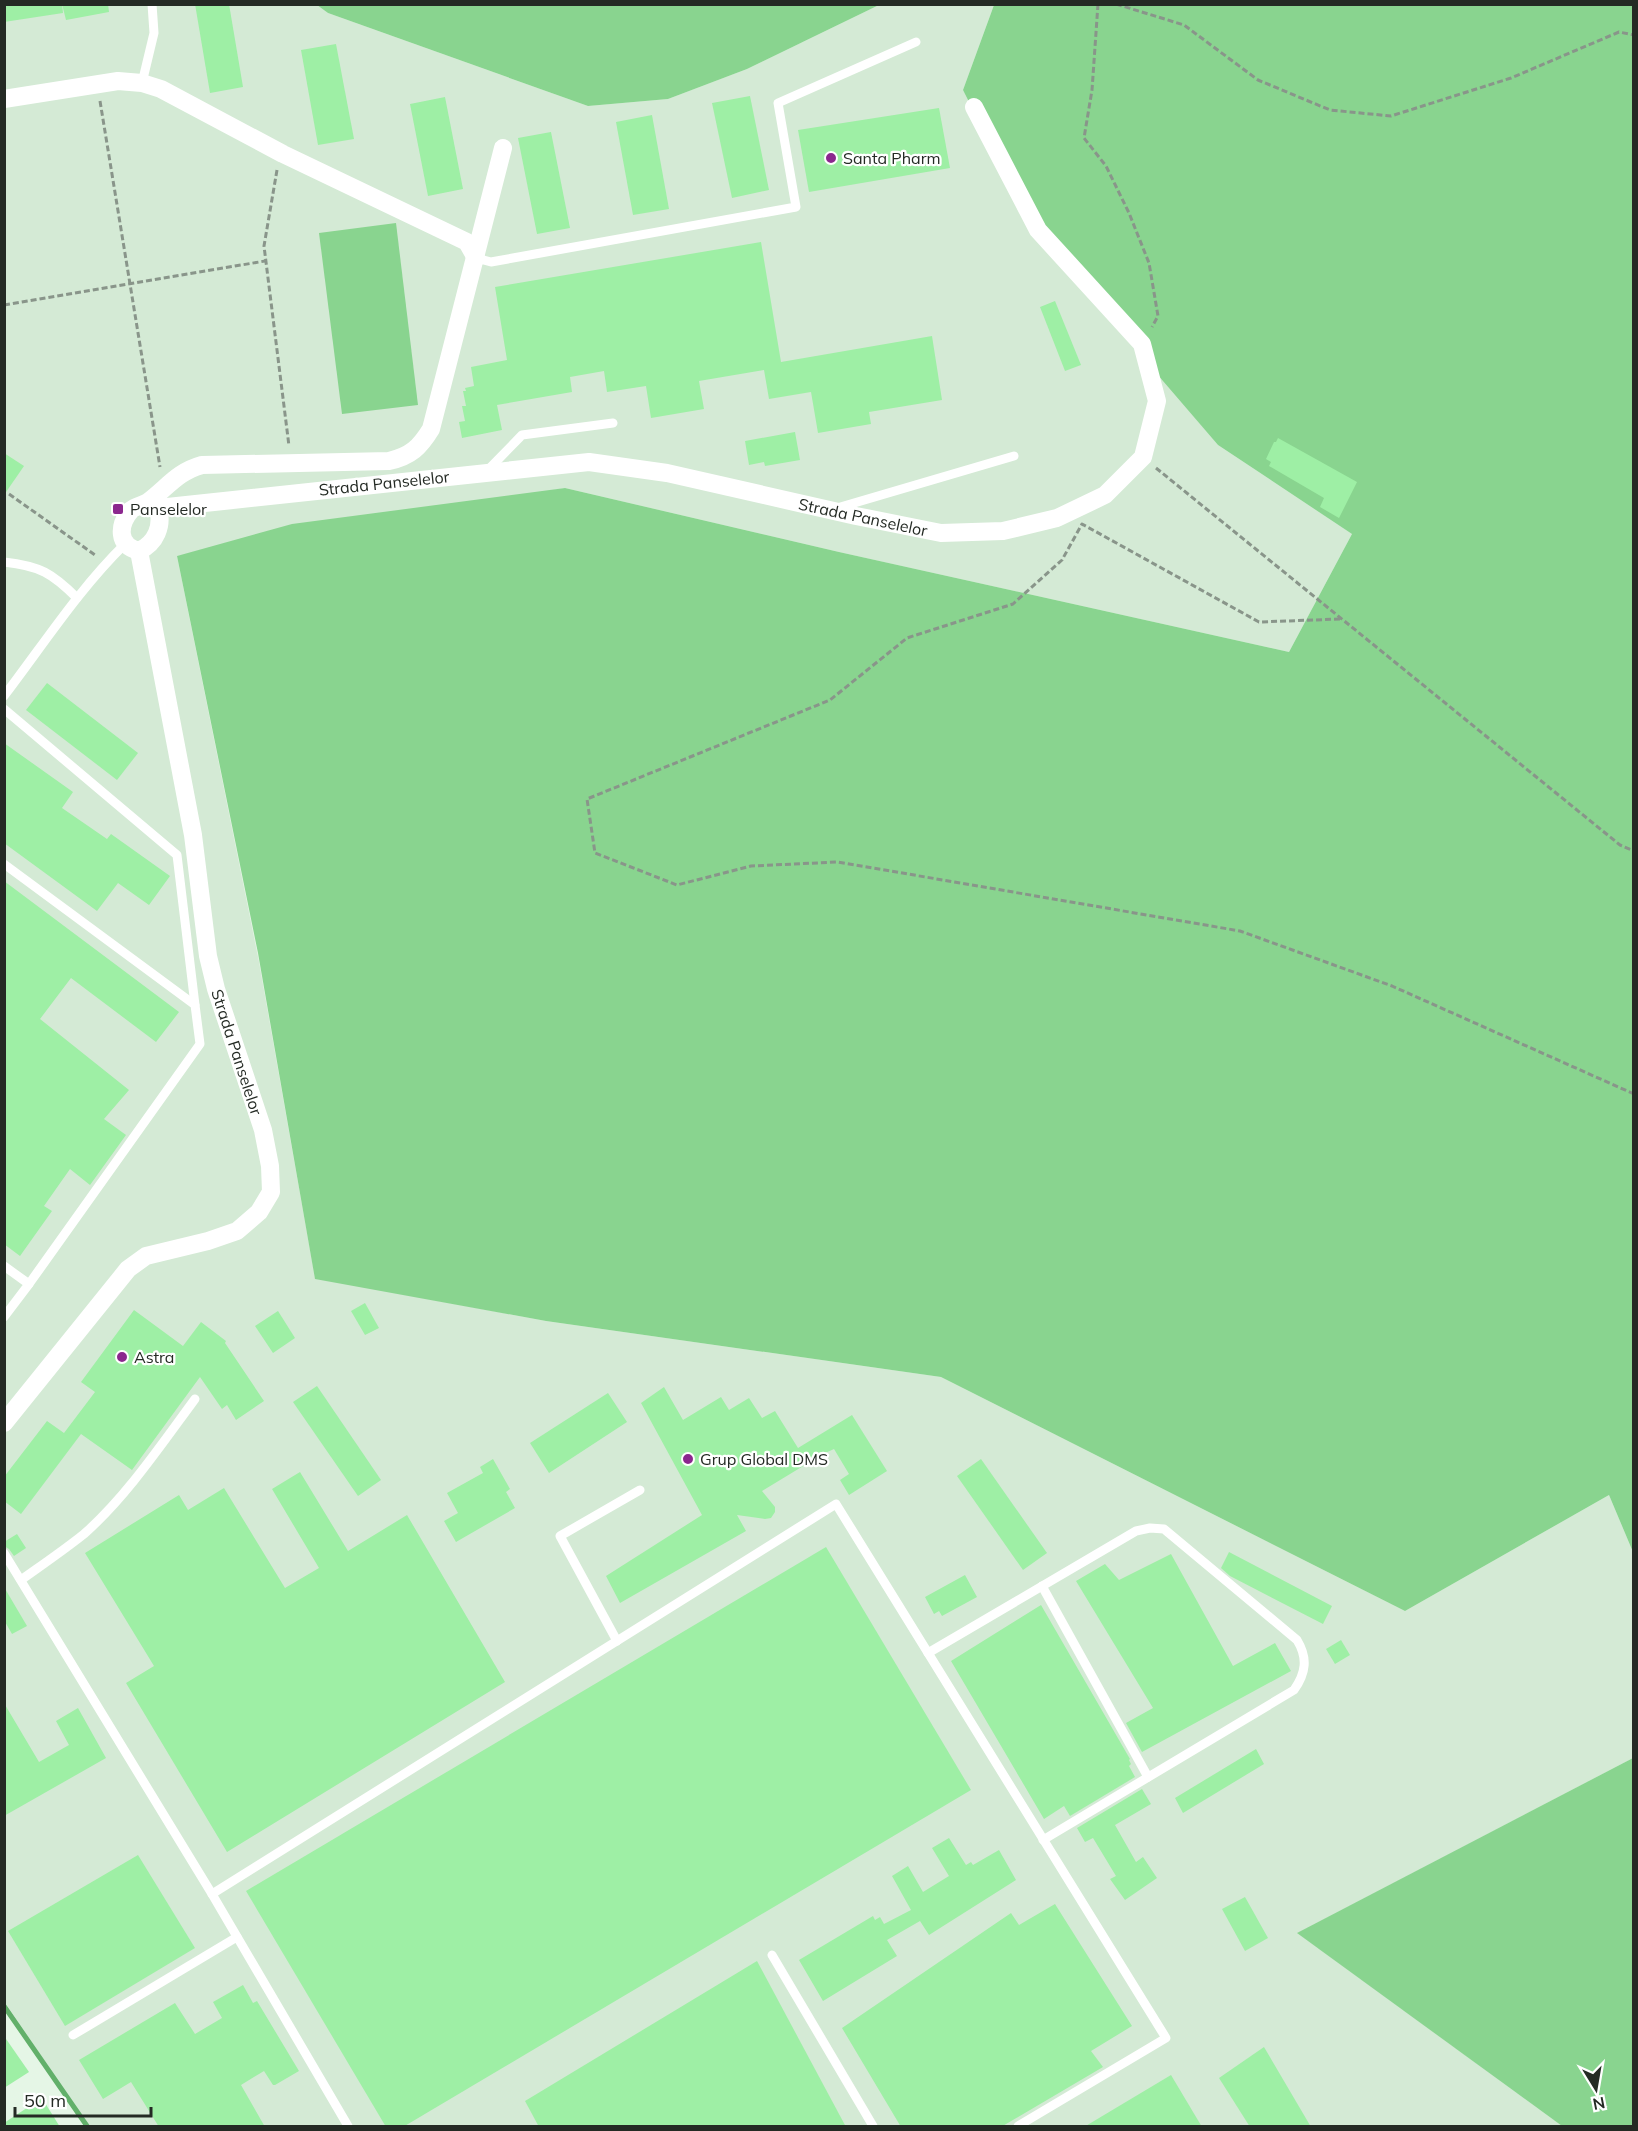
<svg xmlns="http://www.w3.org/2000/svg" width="1638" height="2131" viewBox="0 0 1638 2131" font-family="Mulish,sans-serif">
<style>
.built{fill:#d4ead5}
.green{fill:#89d48f}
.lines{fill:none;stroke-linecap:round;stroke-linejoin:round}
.stream{stroke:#62b06a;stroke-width:5}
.building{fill:#9eefa5}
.path{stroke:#89958a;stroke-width:3;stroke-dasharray:6 3;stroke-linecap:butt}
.service{stroke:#fff;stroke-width:9}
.minor{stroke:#fff;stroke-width:18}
.poi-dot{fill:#8b278e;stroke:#fff;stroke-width:2}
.labels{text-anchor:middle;stroke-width:4.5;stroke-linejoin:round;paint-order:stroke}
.poi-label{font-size:16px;fill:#242a24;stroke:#fff;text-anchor:start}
.street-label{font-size:16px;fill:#242a24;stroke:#fff}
</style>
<rect width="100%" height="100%" fill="#e5f6e6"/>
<!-- built -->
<polygon class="built" points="4,5 317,5 328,13 588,106 668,99 747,69 879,5 994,5 963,90 1148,362 1218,445 1352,534 1289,652 839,552 565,488 177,556 259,962 315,1278 546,1321 941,1377 1405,1611 1609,1495 1633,1552 1633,1758 1298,1933 1562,2126 85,2126 47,2064 4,2001"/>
<!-- green -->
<g class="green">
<polygon points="317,5 879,5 747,69 668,99 588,106 328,13"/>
<polygon points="994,5 1633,5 1633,1552 1609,1495 1405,1611 941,1377 546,1321 315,1279 258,953 177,556 292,524 565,488 839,552 1289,652 1352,534 1218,445 1035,232 963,90"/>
<polygon points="396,223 418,405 342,414 319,233"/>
<polygon points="1633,1758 1633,2126 1562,2126 1297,1933"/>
</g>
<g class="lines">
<!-- stream -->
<polyline class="stream" points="4,2006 87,2126"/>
</g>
<!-- building -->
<g class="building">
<polygon points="4,4 62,4 63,13 4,22"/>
<polygon points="62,4 108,4 109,12 66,20"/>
<polygon points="195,4 229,4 243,87 210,93"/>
<polygon points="336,44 354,139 318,145 301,50"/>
<polygon points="750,96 769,190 732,198 712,103"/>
<polygon points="445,97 463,189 428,196 410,104"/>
<polygon points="939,108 950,168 809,192 798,130"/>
<polygon points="652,115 669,209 633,215 616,122"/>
<polygon points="551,132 570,228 537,234 518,138"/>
<polygon points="761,242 781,362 932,336 942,400 869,412 871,424 818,433 811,392 769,399 764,370 699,381 704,409 651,418 646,386 607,392 604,371 570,377 572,392 497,405 502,430 462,438 459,422 465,421 462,406 466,406 463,391 466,391 465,388 474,386 471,367 507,360 495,287"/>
<polygon points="1055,301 1081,365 1065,371 1040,307"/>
<polygon points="795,432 800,460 765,466 764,462 749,465 745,441"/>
<polygon points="1278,438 1357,482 1339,518 1320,507 1324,498 1269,466 1271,462 1266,459 1274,442 1276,442"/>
<polygon points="4,453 24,466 4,495"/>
<polygon points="47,683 138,753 117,780 26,710"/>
<polygon points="4,743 73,792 62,808 107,839 111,834 170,876 149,905 118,883 97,911 4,843"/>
<polygon points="4,881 179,1012 156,1042 71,978 40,1019 129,1090 104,1119 126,1135 90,1185 70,1169 44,1206 52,1211 20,1256 4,1244"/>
<polygon points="365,1303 379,1328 365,1335 351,1311"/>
<polygon points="134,1310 183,1346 201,1322 226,1341 225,1343 264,1401 236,1420 227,1405 222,1409 200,1377 132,1470 81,1434 21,1514 4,1501 4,1477 47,1421 64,1433 95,1392 81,1382"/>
<polygon points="278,1311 295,1338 273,1353 255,1326"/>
<polygon points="317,1386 381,1480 358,1496 293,1402"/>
<polygon points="664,1387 683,1420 721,1397 729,1410 749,1398 762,1418 775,1411 798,1448 852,1415 887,1471 849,1495 840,1480 849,1474 834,1449 823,1454 762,1491 775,1507 775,1512 771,1518 765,1519 737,1515 746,1531 620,1603 606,1576 702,1515 641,1403"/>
<polygon points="608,1393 627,1422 549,1473 530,1443"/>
<polygon points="493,1459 510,1489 506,1492 515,1508 456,1542 444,1521 458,1513 447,1493 483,1473 480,1467"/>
<polygon points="981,1459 1047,1553 1023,1570 957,1476"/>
<polygon points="300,1472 348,1551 407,1515 505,1682 227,1852 126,1683 154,1666 85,1553 179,1495 188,1510 224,1488 285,1588 319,1568 272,1489"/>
<polygon points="17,1534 26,1548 14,1556 9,1549 4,1546 4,1542"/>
<polygon points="826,1547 971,1790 403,2127 386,2127 246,1891"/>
<polygon points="1229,1552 1332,1606 1323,1624 1230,1576 1221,1568"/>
<polygon points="1171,1554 1233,1666 1275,1643 1291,1671 1142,1752 1126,1723 1153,1708 1076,1581 1105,1564 1119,1580"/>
<polygon points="965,1575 977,1597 942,1616 939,1611 934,1614 925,1597"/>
<polygon points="4,1587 27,1626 12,1634 4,1620"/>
<polygon points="1041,1605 1130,1759 1129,1760 1131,1764 1129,1766 1135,1777 1070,1816 1064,1806 1044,1819 951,1661"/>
<polygon points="1341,1640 1350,1655 1335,1664 1326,1649"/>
<polygon points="4,1703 39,1762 69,1745 56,1721 78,1708 106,1758 4,1816"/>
<polygon points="1256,1749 1264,1764 1183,1813 1175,1798"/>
<polygon points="1142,1789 1151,1804 1115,1825 1136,1862 1143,1857 1157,1878 1125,1900 1110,1879 1116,1876 1093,1838 1085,1842 1077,1828"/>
<polygon points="949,1838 966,1865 971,1862 973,1865 999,1850 1016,1880 929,1935 920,1921 887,1940 897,1956 823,2001 799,1960 873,1916 875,1920 880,1917 884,1924 911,1910 892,1876 908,1866 923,1892 949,1876 932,1848"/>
<polygon points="138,1855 195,1948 65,2026 8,1931"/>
<polygon points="1245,1897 1268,1938 1245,1951 1222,1909"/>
<polygon points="1055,1904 1132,2026 1091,2051 1103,2067 1001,2127 901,2127 842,2028 1011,1913 1019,1925"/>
<polygon points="757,1961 846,2127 539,2127 525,2101"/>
<polygon points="243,1985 253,2003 257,2001 299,2071 275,2085 273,2085 264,2071 241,2085 265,2127 159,2127 131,2082 103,2099 79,2060 175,2003 195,2034 222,2018 213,2002"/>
<polygon points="4,2036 29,2072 4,2088"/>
<polygon points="1264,2047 1311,2127 1250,2127 1219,2078"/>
<polygon points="1171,2075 1202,2127 1084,2127"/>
<polygon points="42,2098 60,2127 4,2127 4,2123"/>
</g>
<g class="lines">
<!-- path -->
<g class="path">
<polyline points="1098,4 1092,90 1084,138 1106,166 1129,213 1149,263 1158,316 1152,327"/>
<polyline points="1116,4 1184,25 1258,80 1330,110 1391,116 1511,78 1619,32 1634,35"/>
<polyline points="100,101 160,467"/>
<polyline points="277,170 264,246 289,446"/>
<polyline points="4,305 265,261"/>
<polyline points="1156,468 1620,845 1634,851"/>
<polyline points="9,494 95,555"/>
<polyline points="1340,619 1259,622 1082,524 1062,560 1013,604 907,638 830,700 587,799 595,853 677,885 751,866 838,862 1240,931 1392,986 1634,1094"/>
</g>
<!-- service -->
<g class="service">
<polyline points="142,83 154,33 152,4"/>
<polyline points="476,258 491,262 796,207 778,103 916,42"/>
<polyline points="487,471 522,435 613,423"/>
<polyline points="837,508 1014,456"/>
<path d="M4,562C40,566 52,573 77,598"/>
<path d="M4,696C43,645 79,589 125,544"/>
<polyline points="4,709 177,855 195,1005"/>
<polyline points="4,864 195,1005 200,1044 29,1284"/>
<polyline points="4,1266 29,1284 4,1317"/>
<polyline points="4,1553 212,1894 348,2126"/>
<path d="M21,1580C42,1565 64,1550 84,1534C126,1497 161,1445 195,1399"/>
<polyline points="1042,1586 1148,1777"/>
<polyline points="617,1641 560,1536 640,1490"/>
<path d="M928,1653L1136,1531L1150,1528L1164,1529L1297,1640C1308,1658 1306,1673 1294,1690L1043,1840"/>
<polyline points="212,1894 836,1504 1166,2038 1018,2126"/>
<polyline points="772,1955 873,2126"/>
<polyline points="73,2035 237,1937"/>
</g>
<!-- minor -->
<g class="minor">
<polyline points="4,99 118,81 142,83 161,89 283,154 467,242 476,258"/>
<polyline points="146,504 158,508 589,462 667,473 856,516 941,533 1003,531 1057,518 1105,495 1143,457 1157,401 1142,344 1038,230 974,107"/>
<path d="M158,508C163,526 156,543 139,551C117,546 118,525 131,510C136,506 143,505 148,502C168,487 177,472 202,465L389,461C411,456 420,447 431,429L503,148"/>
<polyline points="4,1423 128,1269 146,1256 208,1241 237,1231 259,1212 271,1192 270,1166 263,1130 216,989 208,956 193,835 139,551"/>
</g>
</g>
<!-- markers -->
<g class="poi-dot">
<circle cx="831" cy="158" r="6"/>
<rect x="112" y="503" width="12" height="12" rx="3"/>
<circle cx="122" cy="1357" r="6"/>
<circle cx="688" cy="1459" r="6"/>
</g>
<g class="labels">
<!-- poi labels -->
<g class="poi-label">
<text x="843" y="164">Santa Pharm</text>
<text x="130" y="515">Panselelor</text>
<text x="134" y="1363">Astra</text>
<text x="700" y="1465">Grup Global DMS</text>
</g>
<!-- street labels -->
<g class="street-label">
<text transform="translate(384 483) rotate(-6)" y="6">Strada Panselelor</text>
<text transform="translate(863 517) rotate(12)" y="6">Strada Panselelor</text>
<text transform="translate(237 1052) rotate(72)" y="6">Strada Panselelor</text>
</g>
</g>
<!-- border -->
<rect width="1638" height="2131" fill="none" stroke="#242a24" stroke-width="12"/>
<!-- north arrow -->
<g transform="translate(1596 2089) rotate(169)" stroke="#ffffff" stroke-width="4.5" paint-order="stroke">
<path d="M0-4.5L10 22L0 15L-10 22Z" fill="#242a24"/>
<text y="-9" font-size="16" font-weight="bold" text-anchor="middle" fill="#242a24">N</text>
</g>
<!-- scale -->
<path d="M15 2107v9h136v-9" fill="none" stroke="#242a24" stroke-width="3"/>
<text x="24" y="2107" font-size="18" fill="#242a24" stroke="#ffffff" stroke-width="4.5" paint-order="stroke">50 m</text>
</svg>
